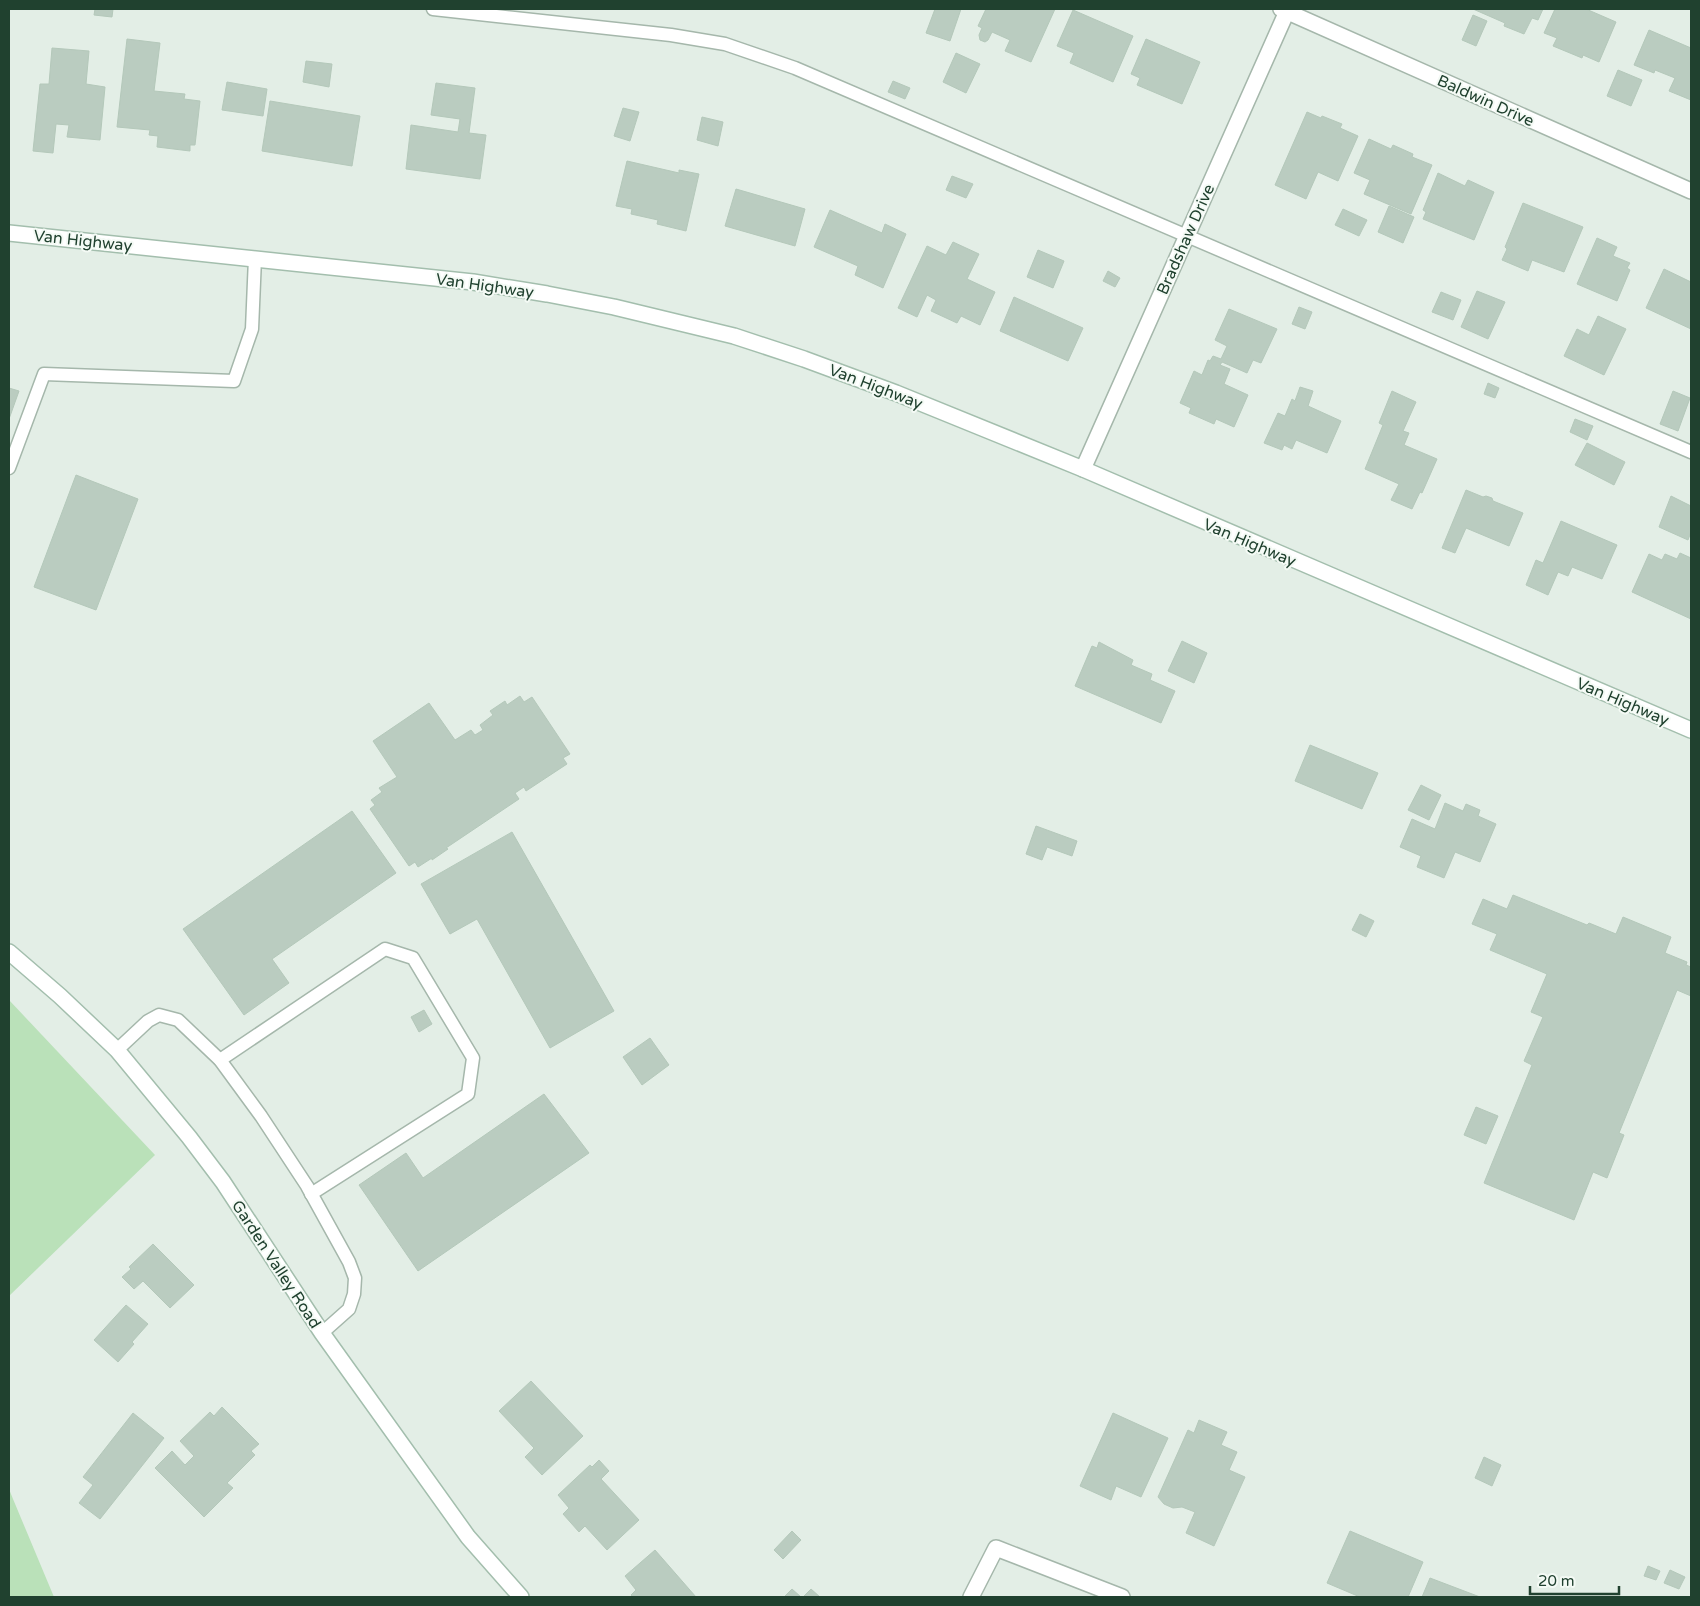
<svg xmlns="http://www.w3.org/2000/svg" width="1700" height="1606" viewBox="0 0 1700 1606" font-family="'Varela Round',sans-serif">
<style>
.green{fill:#bae1b9}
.building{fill:#baccc0;stroke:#b4c8ba}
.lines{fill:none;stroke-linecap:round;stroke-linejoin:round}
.lane-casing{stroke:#a5b7ab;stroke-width:15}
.street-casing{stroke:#a5b7ab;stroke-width:18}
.secondary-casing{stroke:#a3bead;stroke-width:18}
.lane{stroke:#fff;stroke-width:12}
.street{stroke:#fff;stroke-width:15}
.secondary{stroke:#fff;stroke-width:15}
.labels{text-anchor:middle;stroke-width:4;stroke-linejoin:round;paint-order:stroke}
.street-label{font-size:16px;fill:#20412f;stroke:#f4faf5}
</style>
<rect width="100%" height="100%" fill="#e3eee6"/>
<!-- green -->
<g class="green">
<polygon points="9,1000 155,1155 9,1296"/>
<polygon points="9,1489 13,1499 54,1597 9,1597"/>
</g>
<!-- building -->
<g class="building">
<polygon points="95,9 113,9 112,17 94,15"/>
<polygon points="935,9 961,9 950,41 926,33"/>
<polygon points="986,9 1055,9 1031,62 1005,51 1010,40 992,32 988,40 985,42 980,40 979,35 982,28 978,26"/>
<polygon points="1473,9 1543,9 1538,20 1532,18 1524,34 1504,26 1505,23"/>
<polygon points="1555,9 1586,9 1616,22 1599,62 1583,55 1582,58 1553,46 1557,38 1544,33"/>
<polygon points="1073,10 1133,36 1113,82 1070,63 1074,53 1057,46"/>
<polygon points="1473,15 1487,21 1476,46 1462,40"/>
<polygon points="1649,30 1691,48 1691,100 1669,91 1675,78 1655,70 1654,73 1634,65"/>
<polygon points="127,39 160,43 154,91 185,94 184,99 200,101 195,145 190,145 190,151 157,147 158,136 149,135 150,130 117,127"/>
<polygon points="1146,39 1200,62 1182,104 1137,85 1140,78 1131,74"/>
<polygon points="52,48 89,51 86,84 105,87 100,140 67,137 69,125 56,124 53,153 33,151 40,84 49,84"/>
<polygon points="956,53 980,64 966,93 943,82"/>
<polygon points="306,61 332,64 329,87 303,82"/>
<polygon points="1618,70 1642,80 1631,106 1607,96"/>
<polygon points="893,81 910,88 905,99 888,92"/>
<polygon points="227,82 267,89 263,116 222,110"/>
<polygon points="436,83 475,88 469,133 486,135 480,179 406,169 411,125 458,132 460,119 431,115"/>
<polygon points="270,101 360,116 352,166 262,151"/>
<polygon points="623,108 639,112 630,141 614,136"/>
<polygon points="1307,112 1321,118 1322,116 1342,124 1340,128 1358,136 1338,181 1318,172 1306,199 1275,185"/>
<polygon points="702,117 723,122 718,146 697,140"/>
<polygon points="1369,139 1391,149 1393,145 1413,154 1412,157 1432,165 1411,214 1364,194 1370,180 1354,173"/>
<polygon points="627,161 679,173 679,170 699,174 686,231 657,224 658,220 631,214 632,209 616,206"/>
<polygon points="1438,173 1465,186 1468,180 1494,192 1474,240 1423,219 1426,212 1423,210"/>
<polygon points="952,176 973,184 966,198 946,190"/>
<polygon points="736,189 805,209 795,246 725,226"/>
<polygon points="1523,203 1583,227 1564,272 1532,260 1528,271 1502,260 1507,249 1505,247"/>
<polygon points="1389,206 1414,217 1403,243 1378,232"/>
<polygon points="1343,209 1367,220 1359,236 1335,225"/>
<polygon points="830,210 882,233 885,224 906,234 883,288 855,275 858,266 814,247"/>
<polygon points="1597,238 1617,247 1613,256 1630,263 1627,268 1630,270 1617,301 1577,284"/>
<polygon points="953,242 979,254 967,279 995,292 980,325 961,316 957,323 931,311 936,300 927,295 917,317 898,308 927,246 946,255"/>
<polygon points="1038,250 1064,261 1053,288 1027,277"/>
<polygon points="1664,269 1691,282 1691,329 1646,308"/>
<polygon points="1108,271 1120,278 1115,287 1103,281"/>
<polygon points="1477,291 1505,302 1488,339 1461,327"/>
<polygon points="1441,292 1461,300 1453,320 1432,312"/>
<polygon points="1014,297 1083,328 1068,361 1000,331"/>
<polygon points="1299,307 1312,312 1305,329 1292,324"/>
<polygon points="1229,309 1277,329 1261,363 1253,360 1247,373 1222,362 1220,365 1230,369 1224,384 1248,395 1234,427 1216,419 1214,424 1189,413 1191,408 1180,403 1194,371 1202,375 1208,360 1210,361 1213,356 1221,359 1227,346 1215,340"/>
<polygon points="1598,316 1626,329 1604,375 1564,356 1577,329 1589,335"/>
<polygon points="1488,383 1499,388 1495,398 1484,394"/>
<polygon points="1300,387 1313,391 1308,406 1341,421 1327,453 1296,440 1292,449 1284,445 1282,450 1264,443 1278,413 1285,416 1292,399 1295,401"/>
<polygon points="9,388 19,391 9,419"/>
<polygon points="1392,391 1416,402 1403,431 1409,433 1404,445 1437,459 1422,493 1420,492 1412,509 1391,500 1399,484 1365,469 1383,425 1379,423"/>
<polygon points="1673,391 1690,398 1678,431 1660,424"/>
<polygon points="1575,419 1593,426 1587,440 1570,432"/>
<polygon points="1587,443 1625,462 1614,485 1575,465"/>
<polygon points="76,475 138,499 96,610 34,587"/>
<polygon points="1466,490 1483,497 1486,496 1492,498 1493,501 1523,513 1509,546 1466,528 1455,553 1442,548"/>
<polygon points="1671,496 1691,506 1691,532 1688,540 1659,527"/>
<polygon points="1561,521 1617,545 1602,579 1572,567 1568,576 1558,572 1548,595 1526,585 1536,560 1543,563"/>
<polygon points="1680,553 1691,558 1691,619 1632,592 1649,554 1662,560 1665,554 1677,559"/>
<polygon points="1182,641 1207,653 1194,683 1168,671"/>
<polygon points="1099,642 1133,660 1131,665 1152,674 1150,680 1175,691 1161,723 1075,686 1092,646 1097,648"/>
<polygon points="520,696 524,702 532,697 570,754 563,758 567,764 526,791 524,787 515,793 519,799 446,848 448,849 432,860 432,858 418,867 415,862 409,866 370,809 375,805 371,800 382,792 379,788 397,777 373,741 429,703 455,740 471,730 475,735 483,730 480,725 493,715 490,711 505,701 507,705"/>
<polygon points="1310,745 1378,773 1362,809 1295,781"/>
<polygon points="1421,785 1441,795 1429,820 1408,810"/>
<polygon points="1445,803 1463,811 1466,804 1480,810 1478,816 1496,824 1480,862 1455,852 1444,878 1417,867 1421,856 1400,847 1412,819 1435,829"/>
<polygon points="352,811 396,873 272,959 289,983 244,1015 183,929"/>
<polygon points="1036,826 1077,841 1072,856 1047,847 1042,860 1026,854"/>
<polygon points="512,832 614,1011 550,1048 477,919 450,934 421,884"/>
<polygon points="1513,895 1587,925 1589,923 1616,934 1623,917 1671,937 1665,953 1687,962 1686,965 1691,967 1691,996 1677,990 1619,1133 1624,1135 1607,1178 1593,1172 1574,1220 1484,1183 1532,1065 1524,1061 1543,1017 1531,1012 1547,974 1490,950 1497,934 1472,924 1483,899 1507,909"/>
<polygon points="1360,914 1374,921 1366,937 1352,930"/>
<polygon points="424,1010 432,1024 419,1032 411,1017"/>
<polygon points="650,1038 669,1065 642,1085 623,1057"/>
<polygon points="544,1094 589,1153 418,1271 359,1185 406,1153 423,1178"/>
<polygon points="1476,1107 1498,1116 1486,1144 1464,1135"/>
<polygon points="153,1244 194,1285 170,1308 143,1281 134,1289 122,1277 131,1269 129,1267"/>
<polygon points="126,1305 148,1324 132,1342 134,1344 118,1362 94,1340"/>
<polygon points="531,1381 583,1436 542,1475 525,1457 534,1448 499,1411"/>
<polygon points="222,1407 259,1444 251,1451 255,1455 227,1483 233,1488 204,1517 155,1468 172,1451 185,1465 194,1456 180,1441 210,1412 214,1416"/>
<polygon points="133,1413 164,1438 100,1519 79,1503 93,1485 83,1477"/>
<polygon points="1113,1413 1168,1438 1141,1497 1116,1486 1111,1500 1080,1486"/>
<polygon points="1199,1420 1227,1432 1221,1445 1237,1452 1229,1470 1245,1477 1214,1546 1186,1533 1195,1512 1182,1507 1173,1508 1164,1504 1158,1497 1188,1430 1194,1433"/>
<polygon points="1484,1457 1501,1465 1492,1486 1475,1478"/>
<polygon points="599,1460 609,1471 601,1479 639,1520 607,1550 585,1526 579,1532 563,1514 569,1508 558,1495 590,1465 592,1467"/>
<polygon points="792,1531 801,1540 783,1559 774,1550"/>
<polygon points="1350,1531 1423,1562 1408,1597 1360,1597 1327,1583"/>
<polygon points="655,1550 696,1597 633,1597 631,1595 636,1590 625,1576"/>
<polygon points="1648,1566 1660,1571 1656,1580 1644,1576"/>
<polygon points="1670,1570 1685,1577 1679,1589 1664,1583"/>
<polygon points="1430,1578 1480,1597 1422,1597"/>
<polygon points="792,1589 801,1597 784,1597"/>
<polygon points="811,1589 820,1597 803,1597"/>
</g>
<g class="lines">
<defs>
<g id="lane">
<polyline points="433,9 671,35 725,44 795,68 1691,452"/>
<polyline points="9,468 44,374 234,381 252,329 255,258"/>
<polyline points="117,1050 148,1021 159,1015 178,1020 220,1060 261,1116 307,1186 349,1262 355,1278 354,1294 349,1309 322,1333"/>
<polyline points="220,1060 385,949 413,958 473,1058 468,1094 311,1194"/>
</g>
<g id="street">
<polyline points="1281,9 1691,191"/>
<polyline points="1083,469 1288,9"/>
<polyline points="971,1597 996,1548 1122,1597"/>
</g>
<g id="secondary">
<polyline points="9,233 473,282 547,294 614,307 734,336 804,359 896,393 1083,469 1691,730"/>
<polyline points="9,952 60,996 117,1050 189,1137 223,1182 322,1333 468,1537 521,1597"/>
</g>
</defs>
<!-- lane casing -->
<use href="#lane" class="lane-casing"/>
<!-- street casing -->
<use href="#street" class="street-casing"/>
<!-- secondary casing -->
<use href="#secondary" class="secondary-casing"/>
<!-- lane -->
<use href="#lane" class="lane"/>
<!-- street -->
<use href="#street" class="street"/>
<!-- secondary -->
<use href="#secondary" class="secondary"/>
</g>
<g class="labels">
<!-- street labels -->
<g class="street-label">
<text transform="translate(1486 100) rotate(24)" y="6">Baldwin Drive</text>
<text transform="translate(1185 239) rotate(-66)" y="6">Bradshaw Drive</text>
<text transform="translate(83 240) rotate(6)" y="6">Van Highway</text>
<text transform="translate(485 285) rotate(8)" y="6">Van Highway</text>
<text transform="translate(876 386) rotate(21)" y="6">Van Highway</text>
<text transform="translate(1250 542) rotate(23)" y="6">Van Highway</text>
<text transform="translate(1623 701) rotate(23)" y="6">Van Highway</text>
<text transform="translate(277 1264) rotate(57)" y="6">Garden Valley Road</text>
</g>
</g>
<!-- border -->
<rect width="1700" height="1606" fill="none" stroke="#20412f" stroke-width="20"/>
<!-- scale -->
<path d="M1530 1586v8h89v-8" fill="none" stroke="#20412f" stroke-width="2.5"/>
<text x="1538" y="1586" font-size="15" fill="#20412f" stroke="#f4faf5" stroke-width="4" paint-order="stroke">20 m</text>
</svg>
